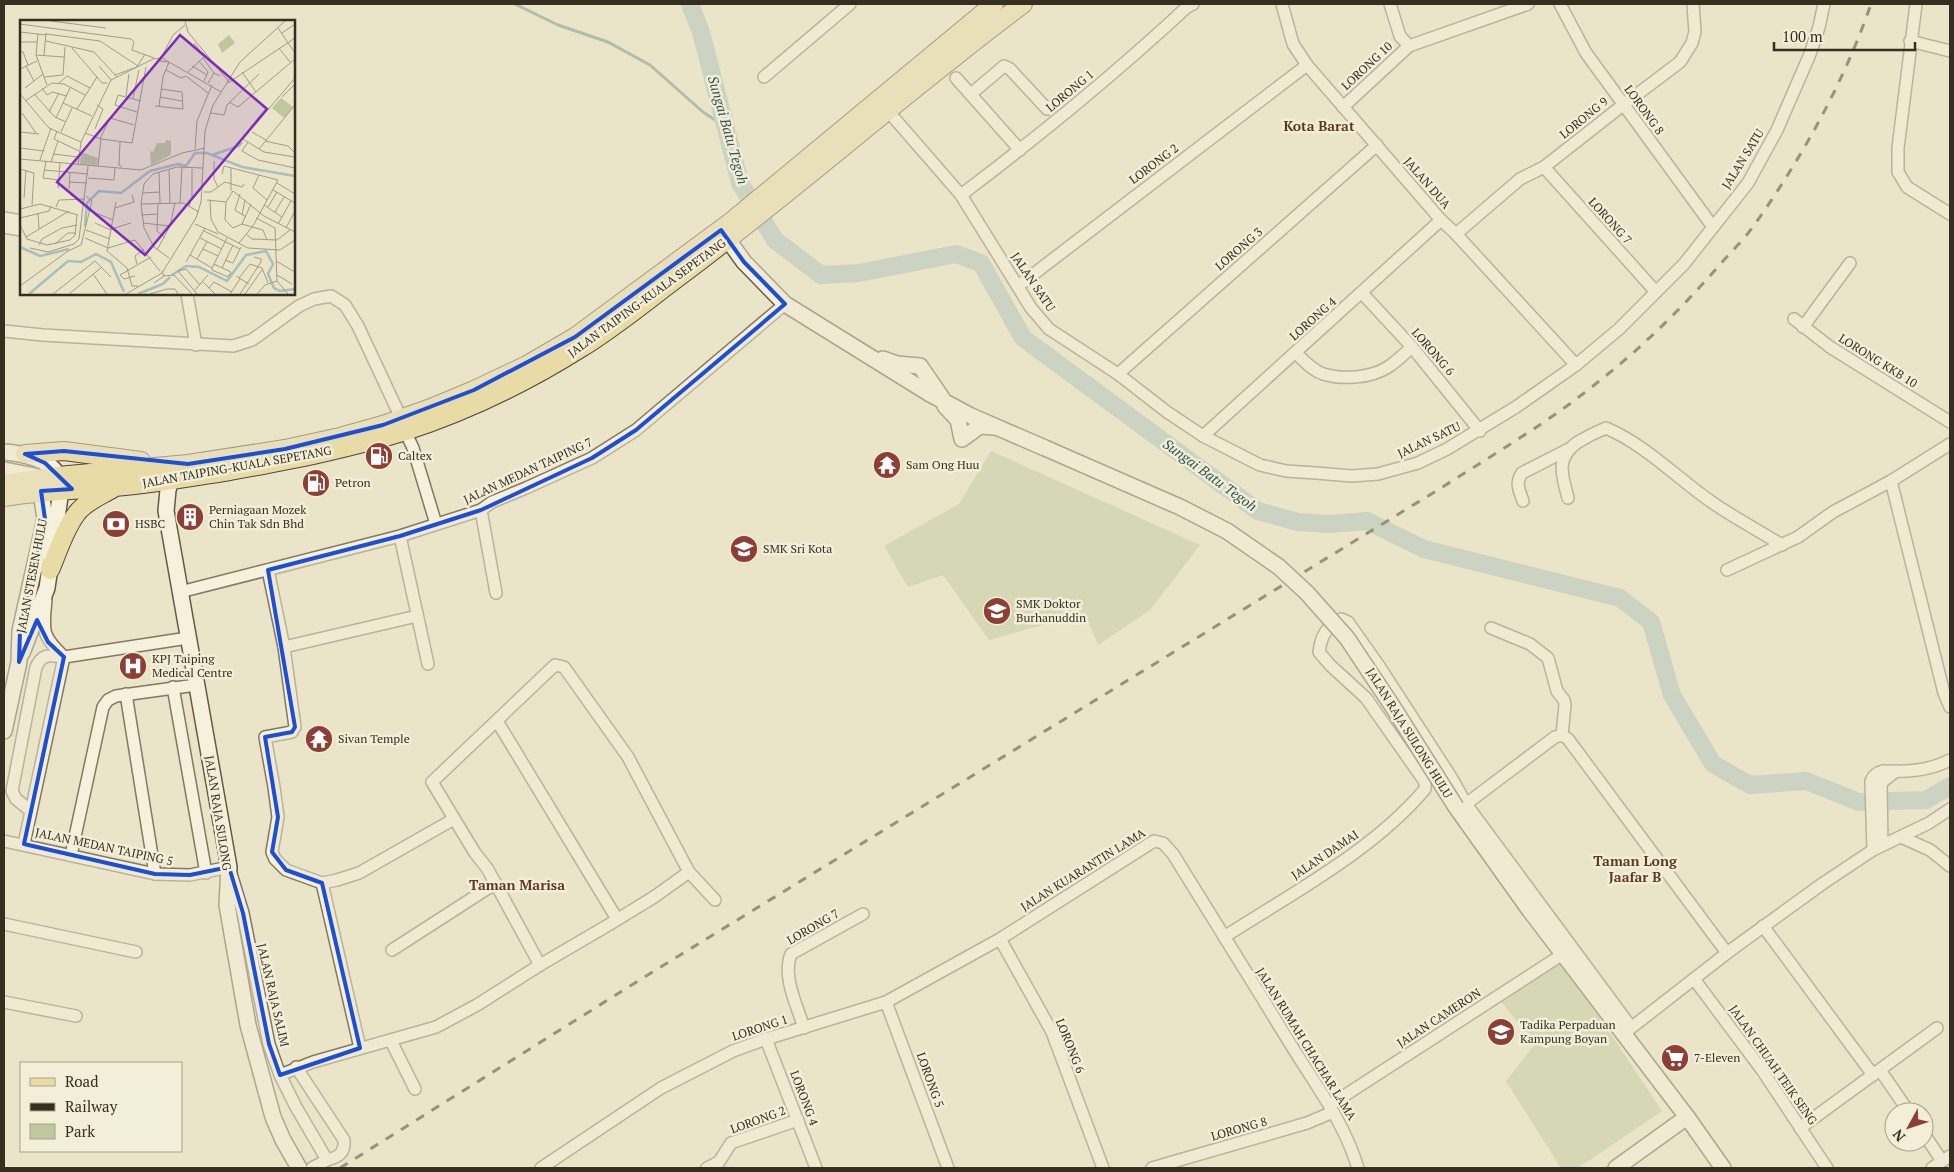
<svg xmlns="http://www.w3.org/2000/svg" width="1954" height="1172" viewBox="0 0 1954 1172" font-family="'PT Serif',serif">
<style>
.green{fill:#bec79e}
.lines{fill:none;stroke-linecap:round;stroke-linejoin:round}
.stream{stroke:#718d89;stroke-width:3}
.river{stroke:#a9bfbb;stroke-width:18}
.street-casing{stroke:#857760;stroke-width:14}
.secondary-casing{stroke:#675943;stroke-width:18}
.primary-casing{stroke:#534633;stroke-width:20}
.street{stroke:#f6f1dc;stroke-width:11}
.secondary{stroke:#f6f1dc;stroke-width:15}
.primary{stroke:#e9dba6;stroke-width:18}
.rail{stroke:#372e22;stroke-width:3;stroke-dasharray:9 9;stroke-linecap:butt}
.secondary-bridge-casing{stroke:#675943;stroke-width:18;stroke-linecap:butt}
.secondary-bridge{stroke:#f6f1dc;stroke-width:15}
.marked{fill:none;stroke:#1d4ed8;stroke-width:4;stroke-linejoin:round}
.labels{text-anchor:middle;stroke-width:5;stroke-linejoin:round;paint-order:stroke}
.street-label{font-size:12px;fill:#372e22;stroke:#f2eed8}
.poi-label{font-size:12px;fill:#372e22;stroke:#f2eed8;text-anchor:start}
.neighbourhood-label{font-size:14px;font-weight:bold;fill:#5f3825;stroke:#f2eed8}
.water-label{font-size:14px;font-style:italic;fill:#325355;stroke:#f2eed8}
.inset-river{fill:none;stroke:#a9bfbb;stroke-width:2.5}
.inset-road{fill:none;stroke:#a29b86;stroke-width:1}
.view{fill:#7b2cbf;fill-opacity:0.15;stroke:#7b2cbf;stroke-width:2.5}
.inset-edge{fill:none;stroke:#372e22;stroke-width:2.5}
</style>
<rect width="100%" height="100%" fill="#eae4c9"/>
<!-- green -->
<g class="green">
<polygon points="991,451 1200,545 1150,610 1098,645 1085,613 989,640 943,575 908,587 884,546 959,504"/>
<polygon points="1562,961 1662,1111 1578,1168 1561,1168 1506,1081 1535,1044 1500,1000"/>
</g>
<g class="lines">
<!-- stream -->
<polyline class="stream" points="515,4 558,25 608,42 650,65 703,112 726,127"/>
<!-- river -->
<polyline class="river" points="690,4 701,32 740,183 775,240 821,275 859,273 956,254 981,263 1023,338 1258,511 1298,522 1330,524 1367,521 1424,549 1620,598 1651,622 1672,695 1713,764 1750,785 1806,781 1859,802 1926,800 1950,786"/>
<defs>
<g id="street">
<polyline points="1282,4 1293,44 1307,65 1441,220 1456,234 1576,365"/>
<polyline points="1390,4 1400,36 1409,46"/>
<polyline points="1560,4 1586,53 1713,227"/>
<polyline points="1916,4 1898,148 1898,172 1907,187 1950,214"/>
<polyline points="1910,41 1950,51"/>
<polyline points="764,77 850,4"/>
<polyline points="956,78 1020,150"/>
<polyline points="971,94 1004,66 1010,69 1047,109"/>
<polyline points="1343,107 1409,46 1528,4"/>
<polyline points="888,111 961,195 1031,308 1049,329 1118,374 1167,412 1203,436 1260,465 1286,471 1316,473 1352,476 1378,474 1418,463 1447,449 1516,407 1576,365 1619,329 1684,264 1748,183 1777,130 1810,54 1819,27 1824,4"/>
<polyline points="1544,167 1656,292"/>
<path d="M961,195C1039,136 1115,74 1187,7L1193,4"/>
<polyline points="4,218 21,221"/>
<polyline points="4,227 21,230"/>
<polyline points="1456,234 1520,179 1544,167 1623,105 1680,62 1692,43 1695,32 1693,4"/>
<polyline points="1018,286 1307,65"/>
<polyline points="1362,293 1412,347 1480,431"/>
<polyline points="187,294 196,345"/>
<polyline points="1794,319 1830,347 1950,422"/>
<polyline points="1803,327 1850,263"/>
<polyline points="4,331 43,335 233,346 252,340 299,306 314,299 331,296 345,305 358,326 401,418"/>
<path d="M1296,353C1304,361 1312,370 1323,374C1343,380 1371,378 1388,367C1396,362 1404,354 1412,347"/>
<polyline points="1118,374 1377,145"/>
<polyline points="405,431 413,448 436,524"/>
<polyline points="1203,436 1441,220"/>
<polyline points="1891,481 1944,693 1950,707"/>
<path d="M1568,498C1562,475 1555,458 1578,442C1588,436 1596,432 1606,428C1646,445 1678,479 1713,503C1735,518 1759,531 1782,545"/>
<path d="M1523,501C1519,490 1515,483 1522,473L1569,449"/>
<polyline points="481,510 496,593"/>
<polyline points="400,536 428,664"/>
<polyline points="268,570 284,647 295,727 292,732 265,737 274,787 278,817 272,852 275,859 286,870 322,883 337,880 359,873 454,819"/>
<polyline points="1727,570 1798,537 1833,512 1891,481 1950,444"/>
<polyline points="180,592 400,536 481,510 492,502 526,488 592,458 636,430 785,304"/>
<path d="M46,600C43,631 41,635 64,657L188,638"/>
<polyline points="1491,628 1530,644 1548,658 1557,691 1564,700 1565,705 1562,735"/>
<polyline points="284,647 417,616"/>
<polyline points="173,687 206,873"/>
<polyline points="126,694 155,874"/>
<polyline points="497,721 617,919"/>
<polyline points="1466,804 1555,737 1562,735 1568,739 1727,953"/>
<polyline points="1901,837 1930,850 1950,866"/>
<polyline points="4,841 155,874 190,875 229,867 243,913 269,1044 280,1075 296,1107 327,1160 312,1168"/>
<path d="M24,844L64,657C50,656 43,652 36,667L12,791L16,799L31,811"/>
<polyline points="1882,845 1881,783 1896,771"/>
<path d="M1873,850L1871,781C1874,775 1876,773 1883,771C1907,772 1928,771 1950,760"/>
<polyline points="71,855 103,707 108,700 116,696 196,685"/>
<polyline points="322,883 360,1048"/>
<polyline points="4,924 136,952"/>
<polyline points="1763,926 1873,1075"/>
<path d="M1224,937C1291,894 1374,850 1425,789V782L1366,698L1330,665L1319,652C1321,637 1326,626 1341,619L1348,622L1379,666L1451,777L1466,804L1631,1027"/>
<polyline points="1000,939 1052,1032 1103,1168"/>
<polyline points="392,950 496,883"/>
<polyline points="540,965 487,868 475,853 432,782 555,665 564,667 628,757 689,872 715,900"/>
<polyline points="1694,979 1762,1070 1827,1168"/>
<polyline points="4,1002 76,1016"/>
<polyline points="886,1002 948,1168"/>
<path d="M804,1028C797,1005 782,977 791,954L863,914"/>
<polyline points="1627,1031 1731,950 1822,884 1873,850 1929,823 1950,809"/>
<polyline points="766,1039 816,1168"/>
<polyline points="391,1041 415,1089"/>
<path d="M296,1067L344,1140C345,1153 339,1157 327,1160"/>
<polyline points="1880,1070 1909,1112"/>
<polyline points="280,1075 313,1062 436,1027 477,1005 540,965 610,924 654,897 689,872"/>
<polyline points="1330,1105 1563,954"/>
<polyline points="1800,1128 1937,1028"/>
<polyline points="1924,1134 1942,1161"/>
<path d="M541,1168L661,1088L733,1051L766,1039L886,1002L1000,939L1154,841L1163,843L1173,854C1212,917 1252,981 1291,1045C1317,1087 1343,1120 1358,1168"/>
<polyline points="707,1168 719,1162 731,1143 798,1120"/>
<polyline points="1152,1168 1307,1123 1333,1112"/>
<polyline points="1932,1168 1950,1156"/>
</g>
<g id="secondary">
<polyline points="721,230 744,262 785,304 930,394 971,416 1045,448"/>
<polyline points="883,359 897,364 920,366 942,398"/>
<polyline points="945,406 958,420 962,439 980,426 994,427"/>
<path d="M4,452C20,453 53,459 59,478C60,482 60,486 61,490L47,588L22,653"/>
<polyline points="4,470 35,476 39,480 41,491 45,519 20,631 19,662 4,731"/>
<polyline points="171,481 168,490 166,511 229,867 227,905 248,1025 273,1117 283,1140 299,1168"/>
<polyline points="1456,807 1528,908 1687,1117 1723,1168"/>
<polyline points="1616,1168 1687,1117"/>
</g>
<g id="primary">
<polyline points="25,454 64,451 141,461"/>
<polyline points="4,484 58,476 188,464 285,449 340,437 383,425 431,408 474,390 527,365 575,337 732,221 994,4"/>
<path d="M4,497C41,491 77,490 114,487C153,484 192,477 230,471C290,460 348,449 406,431C467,411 527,382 581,348C617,326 650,298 684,273C800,186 908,90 1023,4"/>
<path d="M50,570C58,552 64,530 77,513C85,502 100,496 112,489"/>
</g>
</defs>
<!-- street casing -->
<use href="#street" class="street-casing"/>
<!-- secondary casing -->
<use href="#secondary" class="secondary-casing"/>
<!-- primary casing -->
<use href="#primary" class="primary-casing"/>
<!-- street -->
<use href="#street" class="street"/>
<!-- secondary -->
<use href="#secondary" class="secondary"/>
<!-- primary -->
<use href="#primary" class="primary"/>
<!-- rail -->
<path class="rail" d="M340,1168L646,976L1441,488C1494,454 1549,422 1598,382C1644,346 1685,305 1723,261C1734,249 1746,237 1755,224C1803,156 1844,82 1871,4"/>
<defs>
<polyline id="secondary-bridge" points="1045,448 1180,507 1227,531 1279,567 1307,593 1347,638 1393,707 1456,807"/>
</defs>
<!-- secondary-bridge casing -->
<use href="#secondary-bridge" class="secondary-bridge-casing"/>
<!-- secondary-bridge -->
<use href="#secondary-bridge" class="secondary-bridge"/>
</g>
<!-- marked area -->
<path d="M0 0H1954V1172H0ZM721,230L744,262L785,304L636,430L592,458L481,510L400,536L268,570L295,727L292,732L265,737L278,817L272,852L286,870L322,883L360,1048L280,1075L269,1044L243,913L229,867L190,875L155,874L24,844L64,657L48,642L37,620L19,662L20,631L45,519L41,491L72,489L45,463L25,454L64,451L188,464L285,449L383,425L474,390L575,337Z" fill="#eae4c9" fill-opacity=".55" fill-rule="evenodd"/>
<path class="marked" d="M721,230L744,262L785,304L636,430L592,458L481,510L400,536L268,570L295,727L292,732L265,737L278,817L272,852L286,870L322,883L360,1048L280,1075L269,1044L243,913L229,867L190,875L155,874L24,844L64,657L48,642L37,620L19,662L20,631L45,519L41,491L72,489L45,463L25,454L64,451L188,464L285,449L383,425L474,390L575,337Z"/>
<!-- icons -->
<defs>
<symbol id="fuel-disc" viewBox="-11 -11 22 22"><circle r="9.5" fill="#8d3f36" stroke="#f2eed8"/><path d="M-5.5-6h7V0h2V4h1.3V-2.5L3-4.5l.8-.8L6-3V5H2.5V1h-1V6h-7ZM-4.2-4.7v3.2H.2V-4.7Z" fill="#fff"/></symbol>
<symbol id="temple-disc" viewBox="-11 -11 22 22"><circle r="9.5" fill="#8d3f36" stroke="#f2eed8"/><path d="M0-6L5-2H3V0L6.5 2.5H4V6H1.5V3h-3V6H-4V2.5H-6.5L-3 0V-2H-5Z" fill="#fff"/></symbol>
<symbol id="building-disc" viewBox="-11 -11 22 22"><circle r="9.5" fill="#8d3f36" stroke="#f2eed8"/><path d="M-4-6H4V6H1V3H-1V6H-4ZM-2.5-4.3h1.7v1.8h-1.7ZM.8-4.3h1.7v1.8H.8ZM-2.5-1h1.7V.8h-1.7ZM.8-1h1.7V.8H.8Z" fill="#fff"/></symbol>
<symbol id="bank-disc" viewBox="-11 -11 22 22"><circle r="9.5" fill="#8d3f36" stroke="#f2eed8"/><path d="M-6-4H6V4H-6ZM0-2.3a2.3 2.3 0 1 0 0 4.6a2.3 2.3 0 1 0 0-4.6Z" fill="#fff"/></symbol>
<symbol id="school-disc" viewBox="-11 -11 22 22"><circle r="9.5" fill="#8d3f36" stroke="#f2eed8"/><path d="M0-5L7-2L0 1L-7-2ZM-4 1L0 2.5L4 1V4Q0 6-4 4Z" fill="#fff"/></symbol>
<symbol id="hospital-disc" viewBox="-11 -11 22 22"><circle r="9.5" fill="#8d3f36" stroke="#f2eed8"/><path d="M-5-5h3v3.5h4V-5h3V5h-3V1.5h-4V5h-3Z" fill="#fff"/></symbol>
<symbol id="supermarket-disc" viewBox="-11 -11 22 22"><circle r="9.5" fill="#8d3f36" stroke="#f2eed8"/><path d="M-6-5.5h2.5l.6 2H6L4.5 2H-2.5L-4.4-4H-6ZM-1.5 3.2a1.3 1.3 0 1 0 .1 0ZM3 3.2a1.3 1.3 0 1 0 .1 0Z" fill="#fff"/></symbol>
</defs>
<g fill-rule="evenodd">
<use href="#fuel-disc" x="363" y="440" width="32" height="32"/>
<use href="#temple-disc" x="871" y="449" width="32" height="32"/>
<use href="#fuel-disc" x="300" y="467" width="32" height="32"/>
<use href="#building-disc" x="174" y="501" width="32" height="32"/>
<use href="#bank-disc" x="100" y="508" width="32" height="32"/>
<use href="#school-disc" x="728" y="533" width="32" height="32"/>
<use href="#school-disc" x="981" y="595" width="32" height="32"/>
<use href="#hospital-disc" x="117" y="650" width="32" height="32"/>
<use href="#temple-disc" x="303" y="723" width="32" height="32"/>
<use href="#school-disc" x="1485" y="1016" width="32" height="32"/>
<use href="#supermarket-disc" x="1659" y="1042" width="32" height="32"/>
</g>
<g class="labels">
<!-- street labels -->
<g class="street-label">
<text transform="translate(1367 66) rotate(-43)" y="4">LORONG 10</text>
<text transform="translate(1070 91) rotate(-40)" y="4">LORONG 1</text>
<text transform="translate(1644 110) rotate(54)" y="4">LORONG 8</text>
<text transform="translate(1584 118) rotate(-39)" y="4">LORONG 9</text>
<text transform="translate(1743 159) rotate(-58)" y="4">JALAN SATU</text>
<text transform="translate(1154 164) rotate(-37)" y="4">LORONG 2</text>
<text transform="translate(1427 183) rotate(49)" y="4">JALAN DUA</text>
<text transform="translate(1610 221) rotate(48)" y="4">LORONG 7</text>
<text transform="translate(1239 249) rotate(-41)" y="4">LORONG 3</text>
<text transform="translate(1033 282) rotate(56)" y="4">JALAN SATU</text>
<text transform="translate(647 298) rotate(-36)" y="4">JALAN TAIPING-KUALA SEPETANG</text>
<text transform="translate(1313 319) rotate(-42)" y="4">LORONG 4</text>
<text transform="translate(1433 352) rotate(49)" y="4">LORONG 6</text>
<text transform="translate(1878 361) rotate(32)" y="4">LORONG KKB 10</text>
<text transform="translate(1429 440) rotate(-25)" y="4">JALAN SATU</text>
<text transform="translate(237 467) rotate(-10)" y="4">JALAN TAIPING-KUALA SEPETANG</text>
<text transform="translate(528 471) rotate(-25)" y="4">JALAN MEDAN TAIPING 7</text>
<text transform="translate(32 576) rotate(-79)" y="4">JALAN STESEN HULU</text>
<text transform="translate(1409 733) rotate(58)" y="4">JALAN RAJA SULONG HULU</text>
<text transform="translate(218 813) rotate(81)" y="4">JALAN RAJA SULONG</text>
<text transform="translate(104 847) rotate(12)" y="4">JALAN MEDAN TAIPING 5</text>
<text transform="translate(1325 855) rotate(-34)" y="4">JALAN DAMAI</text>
<text transform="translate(1083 870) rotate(-32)" y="4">JALAN KUARANTIN LAMA</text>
<text transform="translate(813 927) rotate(-30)" y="4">LORONG 7</text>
<text transform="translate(273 995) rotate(77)" y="4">JALAN RAJA SALIM</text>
<text transform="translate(1439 1018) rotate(-33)" y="4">JALAN CAMERON</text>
<text transform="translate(760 1028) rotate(-18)" y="4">LORONG 1</text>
<text transform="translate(1306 1044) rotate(58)" y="4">JALAN RUMAH CHACHAR LAMA</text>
<text transform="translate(1070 1046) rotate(68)" y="4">LORONG 6</text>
<text transform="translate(1773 1065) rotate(55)" y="4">JALAN CHUAH TEIK SENG</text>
<text transform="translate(930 1080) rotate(70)" y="4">LORONG 5</text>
<text transform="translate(804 1098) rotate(69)" y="4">LORONG 4</text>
<text transform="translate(758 1120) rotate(-20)" y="4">LORONG 2</text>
<text transform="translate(1239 1129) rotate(-16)" y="4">LORONG 8</text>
</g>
<!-- poi labels -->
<g class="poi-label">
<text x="398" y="460">Caltex</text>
<text x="906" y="469">Sam Ong Huu</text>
<text x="335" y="487">Petron</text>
<text x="209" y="514">Perniagaan Mozek<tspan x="209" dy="14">Chin Tak Sdn Bhd</tspan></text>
<text x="135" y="528">HSBC</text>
<text x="763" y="553">SMK Sri Kota</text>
<text x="1016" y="608">SMK Doktor<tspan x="1016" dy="14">Burhanuddin</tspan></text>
<text x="152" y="663">KPJ Taiping<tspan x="152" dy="14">Medical Centre</tspan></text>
<text x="338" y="743">Sivan Temple</text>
<text x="1520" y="1029">Tadika Perpaduan<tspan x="1520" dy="14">Kampung Boyan</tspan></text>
<text x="1694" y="1062">7-Eleven</text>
</g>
<!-- neighbourhood labels -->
<g class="neighbourhood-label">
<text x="1319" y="131">Kota Barat</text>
<text x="1635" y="866">Taman Long<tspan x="1635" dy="16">Jaafar B</tspan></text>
<text x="517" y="890">Taman Marisa</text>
</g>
<!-- water labels -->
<g class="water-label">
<text transform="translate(728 130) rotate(74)" y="5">Sungai Batu Tegoh</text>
<text transform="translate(1210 475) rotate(36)" y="5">Sungai Batu Tegoh</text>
</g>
</g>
<!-- overview -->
<g transform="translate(20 20)">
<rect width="275" height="275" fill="#eae4c9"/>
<path d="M209,15L215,23L202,33L198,24ZM261,78L273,87L264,98L252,88ZM146,120L151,121V135L131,145L130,131L133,132L137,123H145ZM61,132L78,138L77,145L60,144Z" fill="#bec79e"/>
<path class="inset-river" d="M192,135L219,126L222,122M65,206L67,183L79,171L101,173L130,151L158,144L166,146L175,133H187L222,147L275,156M0,227L20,236L49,229M152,255L166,246L179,247L207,261L226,235L246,231L253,244L248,254L254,268L260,271L275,269M9,274L48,241L61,242L76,234L91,242L104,272M118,274L143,264L150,257"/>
<path class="inset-road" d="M31,1L86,8M165,1L168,12L209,62M0,4L111,19L114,22L112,30L134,38M258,8L275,33M0,12L26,15M262,13L275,4M18,14L16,35L27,65M26,14L80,21L118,46M26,21L74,32L97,57M0,22H17M174,23L184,36M52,28L82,63H87M259,28L270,42M0,31L3,32L8,45M16,35L44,37M24,35L26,13M183,38L194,53M179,41L188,52L184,61M148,42L140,41L142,36L153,15L165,5M6,46L14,61M79,46L91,60M172,46L187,55M0,49L17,41M146,50L161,58L166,56L188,73M168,52L186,35M222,52L236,72M95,55L117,47L125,34M24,57L43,55L45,27M275,58L223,119L244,132L275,137M39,63L47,56L70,68M188,63L194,53L200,56M208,63L275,18M5,68L23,54M22,68L27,75L33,72L46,76M0,74L29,108L61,122M14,74L35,97L46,102M106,76L109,54M140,77L162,81M262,77L275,64M113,78L119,50M5,81L32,63L44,64L65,75M209,82L218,87L275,39M43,83L72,96M135,86L163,89L162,72L141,69M139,86L143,57L149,42M57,89L77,57M29,92L39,73M117,92L95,85L98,75L121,81M2,93L16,113M191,93L204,95L207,85L239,54M36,98L50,68M75,109L83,89L77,85M37,111L34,119L59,131M0,112L19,114M41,112L52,88M232,112L246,120M65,113L81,119L112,123L126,47M80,119L90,98L114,105M245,121L268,126L275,133M100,122L99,145L102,147M228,122L222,131L238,140L275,148M0,128L24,131M175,129L177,101L192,65M239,129L275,85M33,134L58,137M0,139L121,150L162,133L185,128M20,140L31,108M26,141L23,158L39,160M194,141V159L198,167M31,142L38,121M58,145L61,122L91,60L133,39L142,38L201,72M78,146L81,119M0,149L14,153L12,185M149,149L150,183M24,150L68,154M139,152L140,183M202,154L204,146L258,160L233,206L219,223M239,155L233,168L247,180M68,158L94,160L95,148M49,162L67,163M257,163L275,174M38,168L40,143M49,169L50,153M253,170L275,183M211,171V148M184,172H191L205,162L222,167L224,164M122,173L140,172M220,174L215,190L226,197M4,178L6,150M187,180L206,182L213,171L244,196L275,212M190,180L191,199L198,212L228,228L260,230L275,220M96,182L87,231L107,248L112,266H118M206,182L205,200L213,208L222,204L231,184M138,183L137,211L145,218M160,183L162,147M121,184L163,183L179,192M244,185L262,197M169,186L172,177V149M36,187L39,180L65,179M248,187L257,172M95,188L114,182L112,175M0,189L20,184L58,195M68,190L93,200M255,192L264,177M18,193L19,209M121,195L138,194M222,195L225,180M0,198L29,191L31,186M236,198L255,208L257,261L268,274M75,203L91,210M123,203L150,206M175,204L198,214M222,204L243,210L247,220M258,204L271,181M0,205L7,219L27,225L50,220L55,215L57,195M266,208L275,191M91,209L111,203M66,210L90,219M184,211L220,229M226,214L232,219L257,220L270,210M6,217L49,191M65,218L88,228L115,220L140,251M180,218L202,229M35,224L48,213H56M19,225L22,219L42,208L57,205M10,228L28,232L54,224L59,219L68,146M183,229L198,236M137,230L150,206L155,183M170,235L192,248M149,238L134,227L124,208L121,184L124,164L133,154L157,147L183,148M177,239L187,222M205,240L213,243L221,227M256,241L275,252M166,242L185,208M117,244L115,236L124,229M194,244L211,252L208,257L192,250V248L207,218M202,248L213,225M73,254L87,274M257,255L272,264M115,256L104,259L100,255L131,237M143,256L154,255L172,274M216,256L229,264M219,258L230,244L242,248L248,263M183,262L195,274M134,263L144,256L142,251M0,266L48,231L61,225L72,181L66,176M189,268L194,262L212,272M174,271L188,255M33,274L75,241L91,257M49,274L82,247M106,274L142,253L176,198L181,182L185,111L193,85L220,42L265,1M130,274L147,269H155L158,274M177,274L158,251L166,249L180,265M210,274L220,259M220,274L241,242V239L234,237M225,274L242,250M237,274L245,265L257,261"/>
<path class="view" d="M160,15L247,89L125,235L37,162Z"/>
<rect width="275" height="275" class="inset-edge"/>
</g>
<!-- border -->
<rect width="1954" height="1172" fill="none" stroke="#372e22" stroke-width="10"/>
<!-- legend -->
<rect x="20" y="1062" width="162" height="90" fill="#f2eed8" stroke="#a7a18f"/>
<rect x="30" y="1078" width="25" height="8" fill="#e9dba6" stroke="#a7a18f"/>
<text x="65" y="1087" font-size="15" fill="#372e22">Road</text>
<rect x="30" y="1103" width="25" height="8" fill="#372e22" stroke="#a7a18f"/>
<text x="65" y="1112" font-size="15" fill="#372e22">Railway</text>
<rect x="30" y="1124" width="25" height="15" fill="#bec79e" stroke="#a7a18f"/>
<text x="65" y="1137" font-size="15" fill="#372e22">Park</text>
<!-- north arrow -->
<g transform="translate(1909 1127) rotate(230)"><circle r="24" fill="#f2eed8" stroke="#a7a18f"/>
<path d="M0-4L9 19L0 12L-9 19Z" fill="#8d3f36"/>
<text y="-8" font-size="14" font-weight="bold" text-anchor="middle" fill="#372e22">N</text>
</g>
<!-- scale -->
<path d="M1774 42v8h141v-8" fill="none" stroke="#372e22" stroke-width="2.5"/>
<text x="1782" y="42" font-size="15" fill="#372e22" stroke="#f2eed8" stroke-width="4" paint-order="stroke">100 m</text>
</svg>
